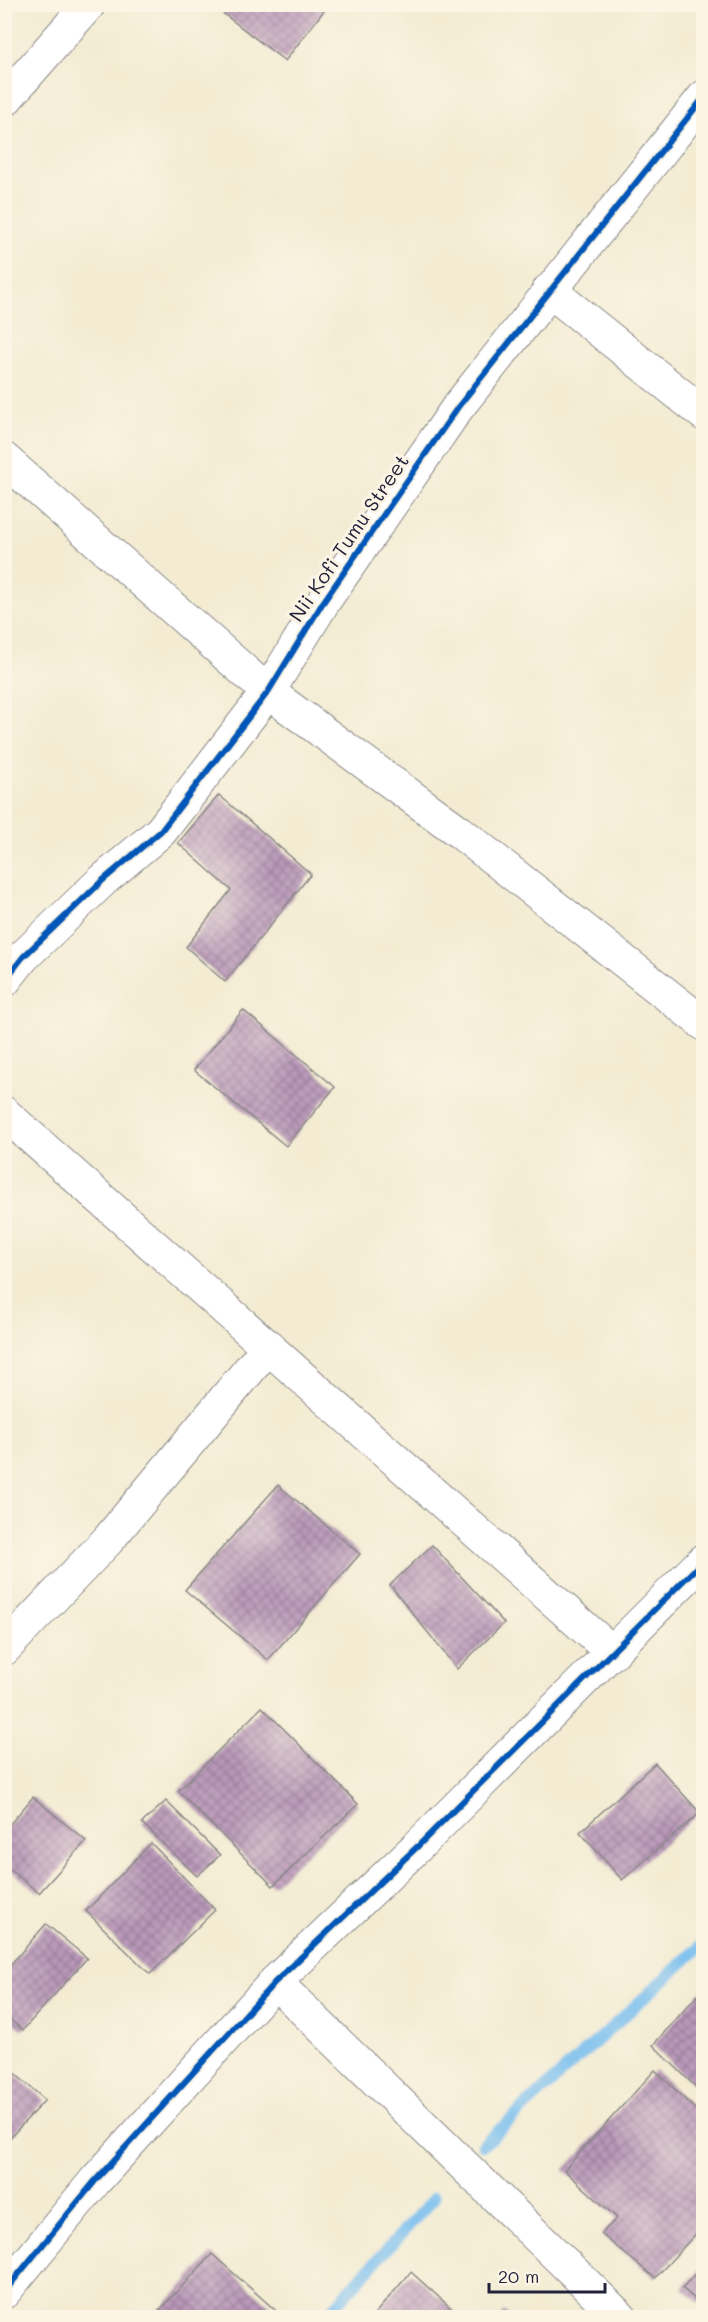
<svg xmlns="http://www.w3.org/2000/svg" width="708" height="2322" viewBox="0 0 708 2322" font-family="Mali,sans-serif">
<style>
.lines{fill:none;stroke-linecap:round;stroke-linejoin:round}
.stream{stroke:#77beef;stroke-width:12}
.building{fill:url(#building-cross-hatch)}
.minor-casing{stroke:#8a8787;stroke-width:35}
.major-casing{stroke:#8a8787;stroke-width:35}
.minor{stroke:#fff;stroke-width:33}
.major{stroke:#fff;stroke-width:33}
.cycleway-casing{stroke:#fcf5e5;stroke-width:10}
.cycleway{stroke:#0057b8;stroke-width:6}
.labels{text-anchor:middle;stroke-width:6;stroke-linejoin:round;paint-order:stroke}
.street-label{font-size:20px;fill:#22223b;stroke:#fcf5e5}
</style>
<defs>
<pattern id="building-cross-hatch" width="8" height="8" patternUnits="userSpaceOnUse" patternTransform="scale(1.5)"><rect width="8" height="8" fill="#b998b9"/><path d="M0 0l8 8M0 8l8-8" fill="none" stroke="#967c98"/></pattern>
</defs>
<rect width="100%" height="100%" fill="#fcf5e5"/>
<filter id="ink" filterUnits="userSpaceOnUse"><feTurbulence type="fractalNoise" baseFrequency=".0167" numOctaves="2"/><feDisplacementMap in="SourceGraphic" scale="12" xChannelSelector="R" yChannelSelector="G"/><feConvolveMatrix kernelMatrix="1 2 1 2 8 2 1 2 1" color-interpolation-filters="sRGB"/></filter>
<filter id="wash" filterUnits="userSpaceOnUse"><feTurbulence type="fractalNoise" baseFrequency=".008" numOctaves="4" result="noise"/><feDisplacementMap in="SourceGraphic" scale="24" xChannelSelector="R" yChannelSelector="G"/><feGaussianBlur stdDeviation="1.35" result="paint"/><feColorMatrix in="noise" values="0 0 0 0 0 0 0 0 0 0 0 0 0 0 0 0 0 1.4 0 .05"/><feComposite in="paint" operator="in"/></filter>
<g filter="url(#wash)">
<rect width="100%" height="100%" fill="#f3ecd3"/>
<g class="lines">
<!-- stream -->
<g class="stream">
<polyline points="483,2145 704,1943"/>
<polyline points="324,2318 434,2198"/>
</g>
</g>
<g id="blocks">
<!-- building -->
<g class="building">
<polygon points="211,4 329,4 285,61"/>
<polygon points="219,795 311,874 225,982 186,947 231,890 178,843"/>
<polygon points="243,1010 335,1087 286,1146 194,1070"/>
<polygon points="278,1485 360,1554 268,1660 185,1590"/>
<polygon points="432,1545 504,1623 457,1669 390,1585"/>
<polygon points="262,1707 358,1804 273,1886 178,1791"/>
<polygon points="655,1763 700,1813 622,1880 580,1832"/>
<polygon points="33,1797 86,1841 39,1893 4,1865 4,1831"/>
<polygon points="166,1801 220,1855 197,1876 142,1823"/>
<polygon points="151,1843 215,1910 150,1974 86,1911"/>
<polygon points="46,1924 87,1958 23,2030 4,2015 4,1972"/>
<polygon points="704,1988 704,2095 653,2045"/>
<polygon points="4,2064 45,2100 4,2144"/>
<polygon points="655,2070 704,2118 704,2225 655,2278 601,2234 617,2218 564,2170"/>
<polygon points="212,2254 284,2318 166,2318 159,2311"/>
<polygon points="704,2264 704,2307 682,2288"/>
<polygon points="411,2272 462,2318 371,2318"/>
<polygon points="504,2311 512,2318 498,2318"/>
</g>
</g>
</g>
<g filter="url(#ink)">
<use href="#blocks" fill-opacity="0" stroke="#8a8787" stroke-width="1.5"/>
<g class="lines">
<defs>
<g id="minor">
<polyline points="549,290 704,414"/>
<polyline points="4,459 268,692 461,833 704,1024"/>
<polyline points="4,981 23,957 102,881 161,831 268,692 322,604 458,407 704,97"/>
<polyline points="4,1113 613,1653"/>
<polyline points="4,1649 108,1540 269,1346"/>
<polyline points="275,1982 621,2318"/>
<polyline points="4,2292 95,2181 275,1982 418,1846 704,1560"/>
</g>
<polyline id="major" points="4,101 89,4"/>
</defs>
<!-- minor casing -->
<use href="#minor" class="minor-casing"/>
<!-- major casing -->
<use href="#major" class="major-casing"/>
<!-- minor -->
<use href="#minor" class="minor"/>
<!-- major -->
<use href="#major" class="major"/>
<defs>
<g id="cycleway">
<polyline points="4,981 23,957 102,881 161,831 268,692 322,604 458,407 704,97"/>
<polyline points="4,2292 95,2181 275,1982 418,1846 704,1560"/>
</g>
</defs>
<!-- cycleway casing -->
<use href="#cycleway" class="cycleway-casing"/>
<!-- cycleway -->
<use href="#cycleway" class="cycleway"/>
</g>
</g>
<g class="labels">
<!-- street labels -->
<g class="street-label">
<text transform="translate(349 538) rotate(-56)" y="7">Nii Kofi Tumu Street</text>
</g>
</g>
<!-- margin -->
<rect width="708" height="2322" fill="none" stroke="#fcf5e5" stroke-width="24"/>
<!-- scale -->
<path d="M489 2283v9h116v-9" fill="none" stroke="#22223b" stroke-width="3"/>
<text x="498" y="2283" font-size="18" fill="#22223b" stroke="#fcf5e5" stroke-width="4.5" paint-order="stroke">20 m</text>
</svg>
